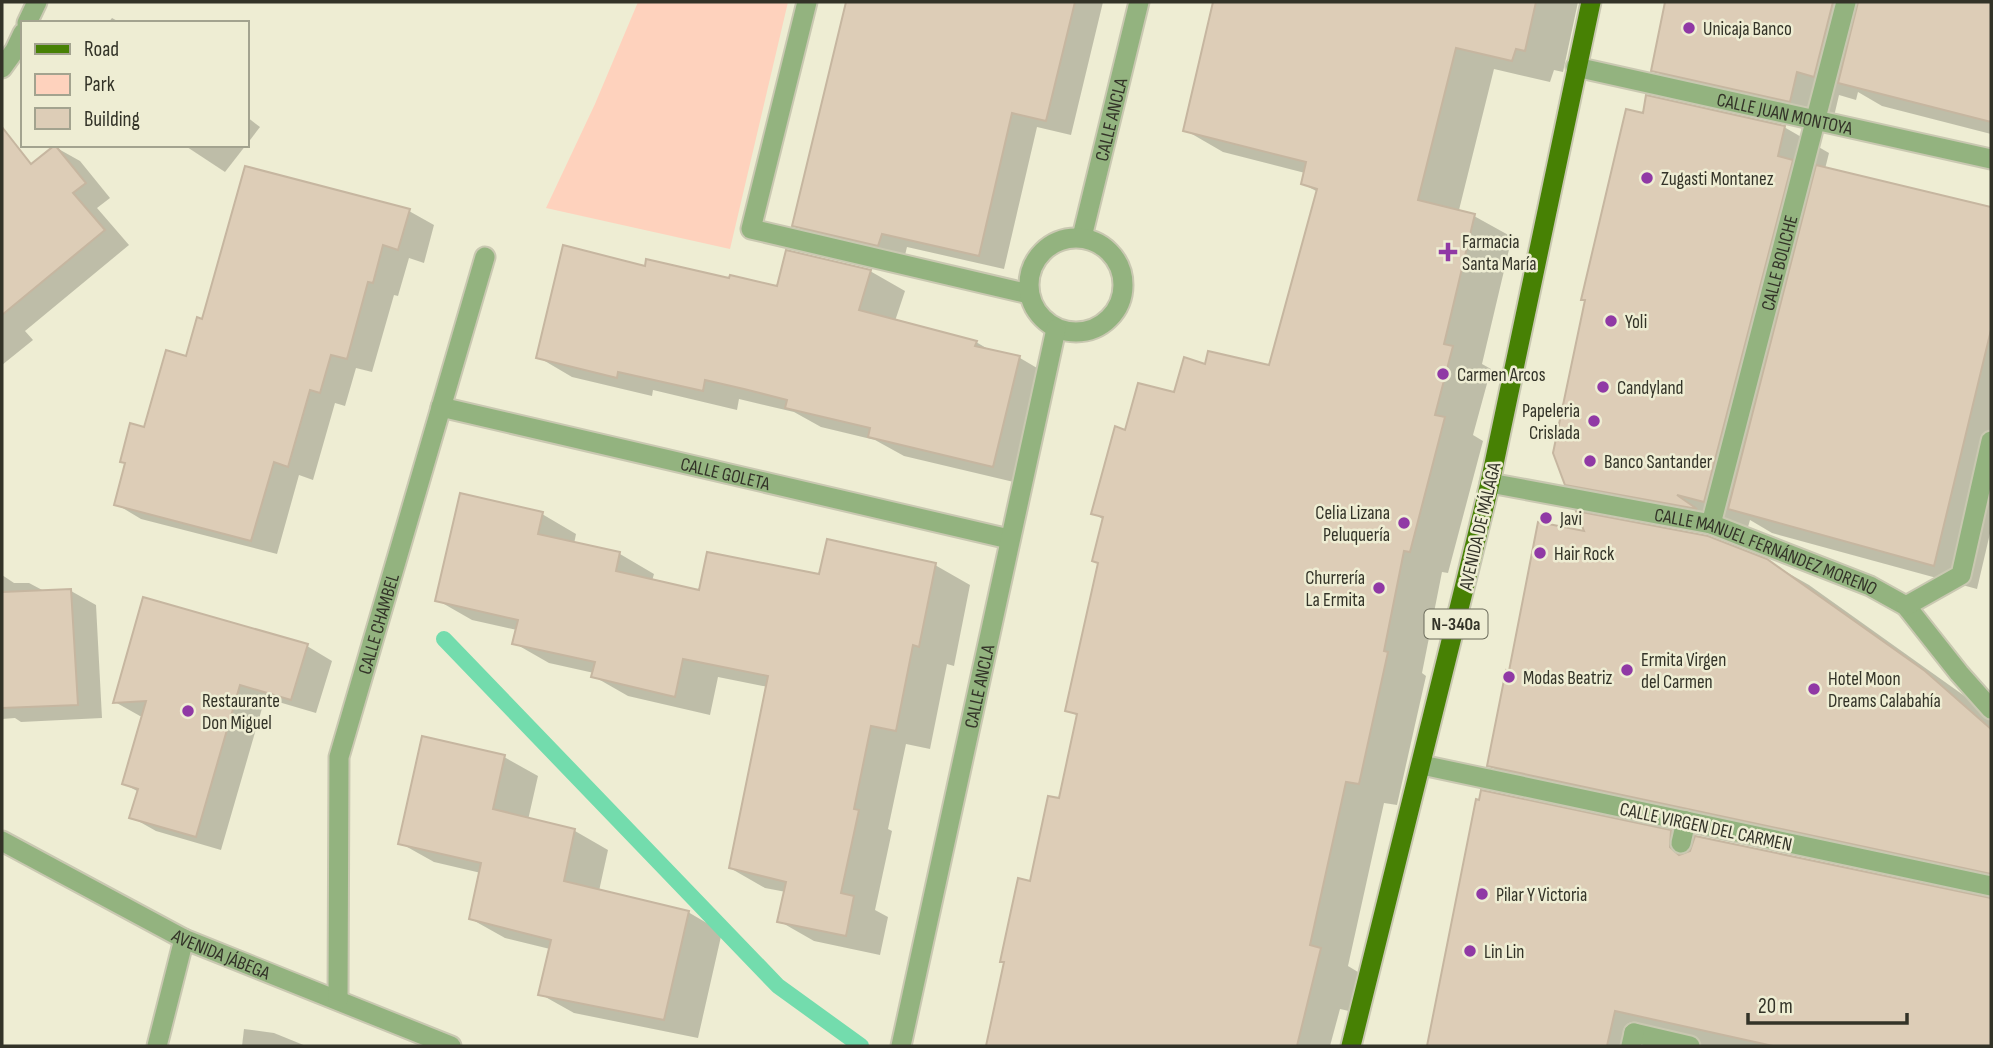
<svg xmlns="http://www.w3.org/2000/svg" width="1993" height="1048" viewBox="0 0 1993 1048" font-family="'Sofia Sans Condensed',sans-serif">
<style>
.green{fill:#fed2bd}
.shadow{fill:#0003}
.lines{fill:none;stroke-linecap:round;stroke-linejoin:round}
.stream{stroke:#73dcad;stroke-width:16}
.building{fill:#ddcdb7;stroke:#c6b6a0;stroke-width:2}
.service-casing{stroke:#c9c8b1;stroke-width:23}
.pedestrian-casing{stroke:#c9c8b1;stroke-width:23}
.minor-casing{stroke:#c9c8b1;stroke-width:23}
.primary-casing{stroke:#c9c8b1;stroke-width:23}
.service{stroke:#93b37f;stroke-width:19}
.pedestrian{stroke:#93b37f;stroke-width:19}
.minor{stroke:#93b37f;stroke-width:19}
.primary{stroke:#478104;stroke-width:19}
.poi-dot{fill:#9039a5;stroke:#eeedd3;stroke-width:2.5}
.labels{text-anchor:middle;stroke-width:5;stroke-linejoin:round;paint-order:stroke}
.shield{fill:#eeedd3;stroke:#6b6b5b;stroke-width:2}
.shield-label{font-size:18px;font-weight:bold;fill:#333328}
.poi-label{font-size:19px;fill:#333328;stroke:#eeedd3;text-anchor:start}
.street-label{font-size:19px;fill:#333328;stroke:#eeedd3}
</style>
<rect width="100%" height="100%" fill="#eeedd3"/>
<!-- green -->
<polygon class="green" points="638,2 788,2 730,249 546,208 595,104"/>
<!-- shadow -->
<g class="shadow">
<polygon points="847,2 1103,2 1071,135 1037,127 1004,269 907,247 904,259 819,240 794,225"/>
<polygon points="1215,2 1578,2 1563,72 1554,70 1550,82 1494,69 1459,210 1474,216 1512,237 1482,364 1491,369 1473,435 1483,441 1448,573 1442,572 1422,673 1426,676 1397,805 1384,803 1348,966 1358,972 1349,1011 1340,1009 1330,1046 991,1046 988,1045 1005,963 1002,961 1060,800 1078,716 1067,710 1100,564 1094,561 1104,520 1093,513 1127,432 1207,366 1270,367 1318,192 1303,184 1305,173 1223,152 1185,130"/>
<polygon points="1667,2 1991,2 1991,134 1882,106 1858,92 1856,100 1839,95 1832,125 1695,94 1653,70"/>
<polygon points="112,18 121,23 108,23"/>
<polygon points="1644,115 1784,127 1829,153 1825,169 1991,209 1991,529 1977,589 1772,533 1750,520 1748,527 1715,517 1612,509 1567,483 1586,301 1583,299"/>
<polygon points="247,117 260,127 247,144"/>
<polygon points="184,145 246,145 225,172"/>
<polygon points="55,147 80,161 110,198 97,208 129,245 25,331 33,340 2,365 2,205 18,192"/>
<polygon points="409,211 434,225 424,263 409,258 398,296 394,295 372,372 356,368 345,406 335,403 313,480 299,475 277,554 141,519 116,504 145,429 187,358 203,321"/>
<polygon points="646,268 778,288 870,271 905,291 895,321 976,342 993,352 1020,358 1054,378 1027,485 904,456 875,440 821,427 794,412 739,399 737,410 653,390 652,396 572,377 538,357"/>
<polygon points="542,514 576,534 574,544 620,554 654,574 652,581 700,592 820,576 935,565 970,585 954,666 947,664 930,749 906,744 888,829 892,831 875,910 888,917 880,955 814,941 779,921 786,892 765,888 730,868 768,687 718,677 710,715 628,696 593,676 594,673 549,663 514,643 517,630 472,620 437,600"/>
<polygon points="1767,561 1809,585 1966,697 1991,719 1991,887 1529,789 1488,765"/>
<polygon points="2,575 14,583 29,583 46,592 71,591 96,605 102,718 21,722 15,718 2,719"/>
<polygon points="144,599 307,646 332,661 316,713 265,698 221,850 156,831 131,817 139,792 124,784 144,716 140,716 115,702"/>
<polygon points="504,757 538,776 528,820 575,831 608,850 599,891 688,912 722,932 698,1038 574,1013 540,994 550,949 505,938 471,919 481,873 434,862 400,843"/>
<polygon points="1477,801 1671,832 1694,845 1991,899 1991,1046 1429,1046"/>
<polygon points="244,1029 274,1033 306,1046 242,1046"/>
</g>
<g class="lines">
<!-- stream -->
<polyline class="stream" points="444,639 778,986 861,1046"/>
</g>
<!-- building -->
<g class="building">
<polygon points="846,2 1075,2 1046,121 1012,113 979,256 882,234 878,246 792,226"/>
<polygon points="1213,2 1536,2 1525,51 1516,49 1512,61 1456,48 1418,200 1475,214 1444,344 1453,346 1435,415 1445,417 1410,552 1404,551 1384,651 1388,652 1359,784 1346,782 1310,945 1321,948 1297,1046 986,1046 1004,962 1000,962 1018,878 1030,881 1048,796 1059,798 1077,714 1065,711 1098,563 1092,561 1103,517 1091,514 1115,426 1125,430 1138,383 1174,392 1184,357 1205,364 1208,351 1269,365 1317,189 1301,184 1306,162 1183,131"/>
<polygon points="1665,2 1833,2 1814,77 1797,72 1790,102 1651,71"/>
<polygon points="1858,2 1991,2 1991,122 1838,83"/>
<polygon points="1646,95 1785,126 1778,156 1793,160 1704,502 1677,495 1697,509 1565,485 1553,453 1585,300 1581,300 1626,109 1643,113"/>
<polygon points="2,127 31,164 55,145 86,183 73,193 105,230 2,315"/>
<polygon points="1816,165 1991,207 1991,330 1934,566 1728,509"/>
<polygon points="245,166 410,209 398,250 383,245 373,283 368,282 347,359 331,355 320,393 310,390 288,467 274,462 251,541 114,505 125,463 120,462 130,423 144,427 166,350 186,356 197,317 202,319"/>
<polygon points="563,245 645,266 646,259 729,278 730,275 777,286 786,250 871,270 859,310 977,341 975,346 1020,356 993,467 868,437 870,428 785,408 787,400 744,389 705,380 703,391 618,372 617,378 536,358"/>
<polygon points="460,493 543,512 538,534 620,552 616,571 699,590 707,552 819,574 827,539 936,563 919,647 913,645 896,731 871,726 854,809 859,810 841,893 854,896 846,936 777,922 786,882 729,868 768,676 683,659 675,697 591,677 595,662 512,644 518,620 435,601"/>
<polygon points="1576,511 1708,536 1767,559 1925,671 1991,729 1991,874 1487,766 1506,670 1509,671 1538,522 1584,531"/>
<polygon points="71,589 78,705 2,708 2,592"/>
<polygon points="143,597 308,644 291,700 240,685 196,837 129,818 138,789 122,784 146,701 113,703"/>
<polygon points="422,736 505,755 493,809 575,829 564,881 689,911 664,1020 538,995 551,940 469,919 481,863 398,844"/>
<polygon points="1481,790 1671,830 1670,847 1679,855 1690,851 1695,836 1991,898 1991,1046 1773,1046 1615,1011 1607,1046 1427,1046 1476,799 1479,800"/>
</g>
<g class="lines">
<defs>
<polyline id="service" points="1681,843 1686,821"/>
<g id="pedestrian">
<polyline points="807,2 751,229 1029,294"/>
<polyline points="1686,821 1991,886"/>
<polyline points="1634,1033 1690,1046"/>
</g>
<g id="minor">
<polyline points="27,23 37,2"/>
<path id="s1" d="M1576,67L1991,159"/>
<polyline points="2,68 15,50 23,33"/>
<path id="s2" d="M1082,237L1139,2"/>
<circle cx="1076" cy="285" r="47"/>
<path id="s3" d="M441,407L1009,539"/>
<path id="s4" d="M1490,483L1711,524L1870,586L1906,606L1959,673L1991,709"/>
<path id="s5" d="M1711,524L1846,2"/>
<polyline points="1906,606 1961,575 1991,441"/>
<polyline points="1422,765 1686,821"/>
<path id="s6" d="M2,841L184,939L451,1046"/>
<path id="s7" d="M338,1000L339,757L485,257"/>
<polyline points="157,1046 184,939"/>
<path id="s8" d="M901,1046L1056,329"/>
<polyline points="1631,1046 1634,1033"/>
</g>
<polyline id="primary" points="1351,1046 1490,483 1591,2"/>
</defs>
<!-- service casing -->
<use href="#service" class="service-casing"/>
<!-- pedestrian casing -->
<use href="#pedestrian" class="pedestrian-casing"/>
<!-- minor casing -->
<use href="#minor" class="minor-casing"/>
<!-- primary casing -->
<use href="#primary" class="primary-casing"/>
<!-- service -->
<use href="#service" class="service"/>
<!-- pedestrian -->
<use href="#pedestrian" class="pedestrian"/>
<!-- minor -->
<use href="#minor" class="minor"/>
<!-- primary -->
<use href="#primary" class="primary"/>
</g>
<!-- markers -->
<g class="poi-dot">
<circle cx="1689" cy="28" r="7"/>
<circle cx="1647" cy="178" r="7"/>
<path d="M1444.5 241.5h7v7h7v7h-7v7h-7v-7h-7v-7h7z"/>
<circle cx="1611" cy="321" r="7"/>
<circle cx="1443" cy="374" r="7"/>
<circle cx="1603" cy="387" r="7"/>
<circle cx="1594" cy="421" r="7"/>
<circle cx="1590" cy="461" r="7"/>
<circle cx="1546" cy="518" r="7"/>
<circle cx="1404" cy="523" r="7"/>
<circle cx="1540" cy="553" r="7"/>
<circle cx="1379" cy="588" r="7"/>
<circle cx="1627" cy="670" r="7"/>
<circle cx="1509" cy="677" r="7"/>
<circle cx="1814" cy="689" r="7"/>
<circle cx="188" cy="711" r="7"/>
<circle cx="1482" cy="894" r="7"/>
<circle cx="1470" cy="951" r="7"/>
</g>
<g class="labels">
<!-- shield labels -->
<rect class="shield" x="1424.5" y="609.5" width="63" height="29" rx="5"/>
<g class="shield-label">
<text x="1456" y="630">N-340a</text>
</g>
<!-- poi labels -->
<g class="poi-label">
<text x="1703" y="35">Unicaja Banco</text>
<text x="1661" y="185">Zugasti Montanez</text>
<text x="1462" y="248">Farmacia<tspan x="1462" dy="22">Santa María</tspan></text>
<text x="1625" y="328">Yoli</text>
<text x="1457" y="381">Carmen Arcos</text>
<text x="1617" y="394">Candyland</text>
<text x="1580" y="417" text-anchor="end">Papeleria<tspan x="1580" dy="22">Crislada</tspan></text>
<text x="1604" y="468">Banco Santander</text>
<text x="1390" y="519" text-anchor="end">Celia Lizana<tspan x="1390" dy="22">Peluquería</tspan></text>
<text x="1560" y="525">Javi</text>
<text x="1554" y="560">Hair Rock</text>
<text x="1365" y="584" text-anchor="end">Churrería<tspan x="1365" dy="22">La Ermita</tspan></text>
<text x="1641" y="666">Ermita Virgen<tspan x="1641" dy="22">del Carmen</tspan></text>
<text x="1523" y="684">Modas Beatriz</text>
<text x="1828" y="685">Hotel Moon<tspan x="1828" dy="22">Dreams Calabahía</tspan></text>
<text x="202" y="707">Restaurante<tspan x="202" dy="22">Don Miguel</tspan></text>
<text x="1496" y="901">Pilar Y Victoria</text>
<text x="1484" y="958">Lin Lin</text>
</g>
<!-- street labels -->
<g class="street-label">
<text dy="7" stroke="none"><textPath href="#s1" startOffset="214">CALLE JUAN MONTOYA</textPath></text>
<text dy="7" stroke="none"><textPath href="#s2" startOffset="121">CALLE ANCLA</textPath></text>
<text dy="7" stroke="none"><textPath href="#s5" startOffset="270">CALLE BOLICHE</textPath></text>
<text dy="7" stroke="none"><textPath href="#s3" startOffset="292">CALLE GOLETA</textPath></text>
<text transform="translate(1479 526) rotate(-77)" y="7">AVENIDA DE MÁLAGA</text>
<text dy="7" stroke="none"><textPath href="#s4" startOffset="285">CALLE MANUEL FERNÁNDEZ MORENO</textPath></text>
<text dy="7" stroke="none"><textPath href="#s7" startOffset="382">CALLE CHAMBEL</textPath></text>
<text dy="7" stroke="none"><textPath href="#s8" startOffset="368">CALLE ANCLA</textPath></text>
<text transform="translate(1706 826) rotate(12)" y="7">CALLE VIRGEN DEL CARMEN</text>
<text dy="7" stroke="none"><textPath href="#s6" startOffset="247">AVENIDA JÁBEGA</textPath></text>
</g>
</g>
<!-- border -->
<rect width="1993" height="1048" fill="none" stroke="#333328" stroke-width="7"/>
<!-- legend -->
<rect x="21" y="21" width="228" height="126" fill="#eeedd3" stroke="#a3a38f" stroke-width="2"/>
<rect x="35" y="44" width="35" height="10" fill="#478104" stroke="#a3a38f" stroke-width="2"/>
<text x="84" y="56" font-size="21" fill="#333328">Road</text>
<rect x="35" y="74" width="35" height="21" fill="#fed2bd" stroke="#a3a38f" stroke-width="2"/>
<text x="84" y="91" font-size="21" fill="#333328">Park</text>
<rect x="35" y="108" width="35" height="21" fill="#ddcdb7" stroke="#a3a38f" stroke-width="2"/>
<text x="84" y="126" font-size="21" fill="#333328">Building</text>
<!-- scale -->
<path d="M1748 1013v10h159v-10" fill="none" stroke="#333328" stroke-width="3.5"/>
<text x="1758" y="1013" font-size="21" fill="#333328" stroke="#eeedd3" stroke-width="5" paint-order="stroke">20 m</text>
</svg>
